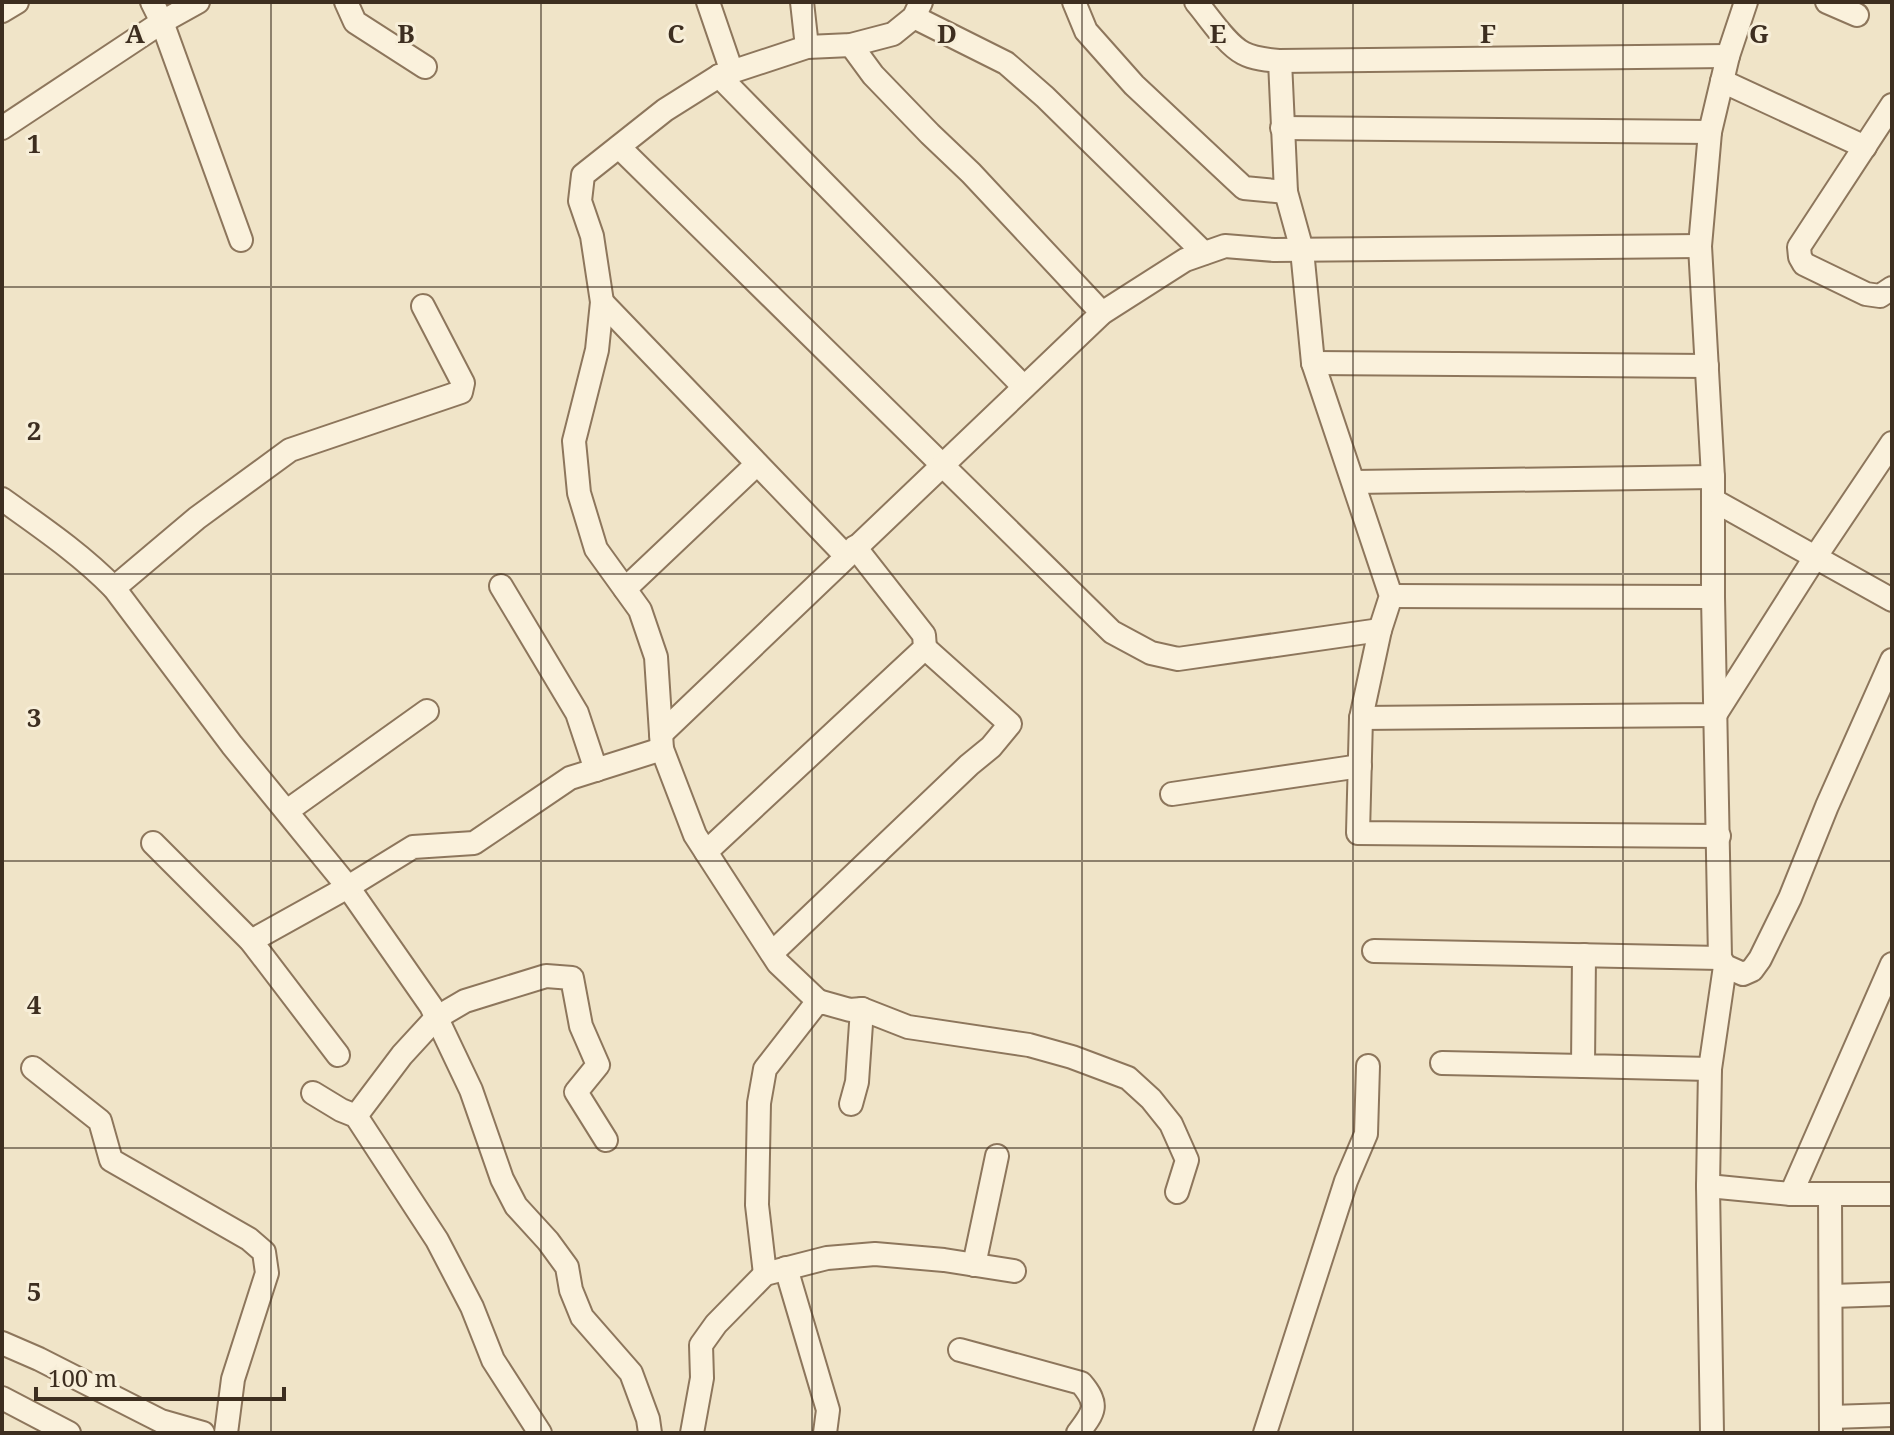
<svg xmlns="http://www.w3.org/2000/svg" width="1894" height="1435" viewBox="0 0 1894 1435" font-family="'Noto Serif',serif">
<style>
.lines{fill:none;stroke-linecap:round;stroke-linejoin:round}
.minor-casing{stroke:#8d765c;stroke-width:26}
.minor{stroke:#faf1dc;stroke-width:22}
.grid{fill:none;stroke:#3d2e20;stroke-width:2;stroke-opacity:0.55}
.grid-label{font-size:26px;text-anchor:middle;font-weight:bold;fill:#3d2e20;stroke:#f7eed8;stroke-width:6;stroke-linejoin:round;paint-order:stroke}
</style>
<rect width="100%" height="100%" fill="#f0e4c8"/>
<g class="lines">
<defs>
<g id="minor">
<polyline points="152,2 162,22 241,240"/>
<polyline points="346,2 355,22 425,67"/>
<polyline points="708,2 732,72"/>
<polyline points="802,2 807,47"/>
<polyline points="1074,2 1086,31 1134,85 1244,188 1286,192"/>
<path d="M1196,2C1209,17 1226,44 1243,53C1254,59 1268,60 1280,61L1728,56"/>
<polyline points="1746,2 1728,56 1710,132 1700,246 1713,477 1713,597 1720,958 1725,966 1743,974 1752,970 1760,959 1790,898 1827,806 1892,660"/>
<polyline points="1827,2 1857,15"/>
<polyline points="2,11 17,2"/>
<polyline points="914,17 1006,63 1045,97 1204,253"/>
<polyline points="851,45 873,75 930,134 971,173 1102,313"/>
<polyline points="1280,61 1286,192 1302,250 1313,363 1391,596 1380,630 1361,718 1358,833 1719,836"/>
<polyline points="719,76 1024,387"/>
<polyline points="1722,81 1865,147"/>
<polyline points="1892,105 1799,247 1800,257 1804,264 1866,294 1880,296 1892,288"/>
<polyline points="2,128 162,22 198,2"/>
<polyline points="1282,128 1710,132"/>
<polyline points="619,147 1112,632 1151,653 1178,659 1380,630"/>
<polyline points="602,302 846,556"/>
<polyline points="1313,363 1707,366"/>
<polyline points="1354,482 1713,477"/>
<path d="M2,499C41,527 81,554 114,588L232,745L348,887L431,1006L471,1090L502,1179L516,1206L548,1241L567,1267L571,1290L582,1317L631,1373L648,1419L650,1433"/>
<polyline points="1713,500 1892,600"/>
<polyline points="501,586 577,713 596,770"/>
<polyline points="114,588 197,518 290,450 461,392 463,383 423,306"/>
<polyline points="625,589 757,464"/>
<polyline points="1391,596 1713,597"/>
<polyline points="1361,718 1715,715 1816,556 1892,443"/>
<polyline points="661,734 1102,313 1185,260 1225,246 1274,250 1700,246"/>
<polyline points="1172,794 1360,766"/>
<polyline points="287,811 427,711"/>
<polyline points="153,843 251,941 338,1055"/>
<polyline points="706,852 925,648 924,635 855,547"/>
<polyline points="251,941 348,887 413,847 474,843 570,778 662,749"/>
<polyline points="1374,951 1720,958"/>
<polyline points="772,953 969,765 991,747 1010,724 925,648"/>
<polyline points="1584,955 1583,1066 1710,1069"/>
<polyline points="818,1001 778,963 695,835 662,749 656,657 640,610 596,549 579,493 574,441 597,350 602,302 592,236 580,201 583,175 665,110 719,76 807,47 851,45 893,34 914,17 921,2"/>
<polyline points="1442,1063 1583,1066"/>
<polyline points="33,1068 100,1121 111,1160 249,1239 264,1252 267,1273 233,1379 226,1433"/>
<polyline points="313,1093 341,1110 356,1116 437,1240 472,1307 493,1360 540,1433"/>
<polyline points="851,1104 857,1082 862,1009"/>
<polyline points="356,1116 402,1055 436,1018 465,1001 546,976 572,978 581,1026 598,1065 576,1092 606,1140"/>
<polyline points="1708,1186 1791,1194 1892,1194"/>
<polyline points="1791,1194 1892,964"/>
<polyline points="1830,1194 1831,1433"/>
<polyline points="974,1265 997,1156"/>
<polyline points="786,1268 828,1410 825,1433"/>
<polyline points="765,1274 757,1205 759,1103 765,1069 818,1001 850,1010 862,1009 908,1027 1029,1045 1072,1057 1128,1078 1151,1099 1171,1124 1187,1160 1177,1192"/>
<polyline points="1832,1296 1892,1294"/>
<polyline points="2,1343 39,1359 161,1421 203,1433"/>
<path d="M960,1350L1081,1383C1100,1405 1094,1412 1078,1433"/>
<polyline points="2,1398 69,1433"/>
<polyline points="1831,1417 1892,1415"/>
<polyline points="692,1433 702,1378 701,1345 716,1324 765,1274 827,1258 875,1254 944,1260 1014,1271"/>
<polyline points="1265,1433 1346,1181 1366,1134 1368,1066"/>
<polyline points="1712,1433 1708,1186 1710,1069 1725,966"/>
</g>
</defs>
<!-- minor casing -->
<use href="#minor" class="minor-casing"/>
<!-- minor -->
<use href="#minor" class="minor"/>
</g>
<!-- grid -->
<path class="grid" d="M271,2V1433M541,2V1433M812,2V1433M1082,2V1433M1353,2V1433M1623,2V1433M2,287H1892M2,574H1892M2,861H1892M2,1148H1892"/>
<g class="grid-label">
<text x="135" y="43">A</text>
<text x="406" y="43">B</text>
<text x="676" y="43">C</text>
<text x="947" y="43">D</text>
<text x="1218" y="43">E</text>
<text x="1488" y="43">F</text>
<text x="1759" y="43">G</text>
<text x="34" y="153">1</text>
<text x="34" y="440">2</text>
<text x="34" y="727">3</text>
<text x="34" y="1014">4</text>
<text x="34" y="1301">5</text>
</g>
<!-- border -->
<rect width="1894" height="1435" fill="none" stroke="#3d2e20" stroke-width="8"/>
<!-- scale -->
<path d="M36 1387v12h248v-12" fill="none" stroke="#3d2e20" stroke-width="4"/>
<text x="48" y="1387" font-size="24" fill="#3d2e20" stroke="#f7eed8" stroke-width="6" paint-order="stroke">100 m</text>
</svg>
